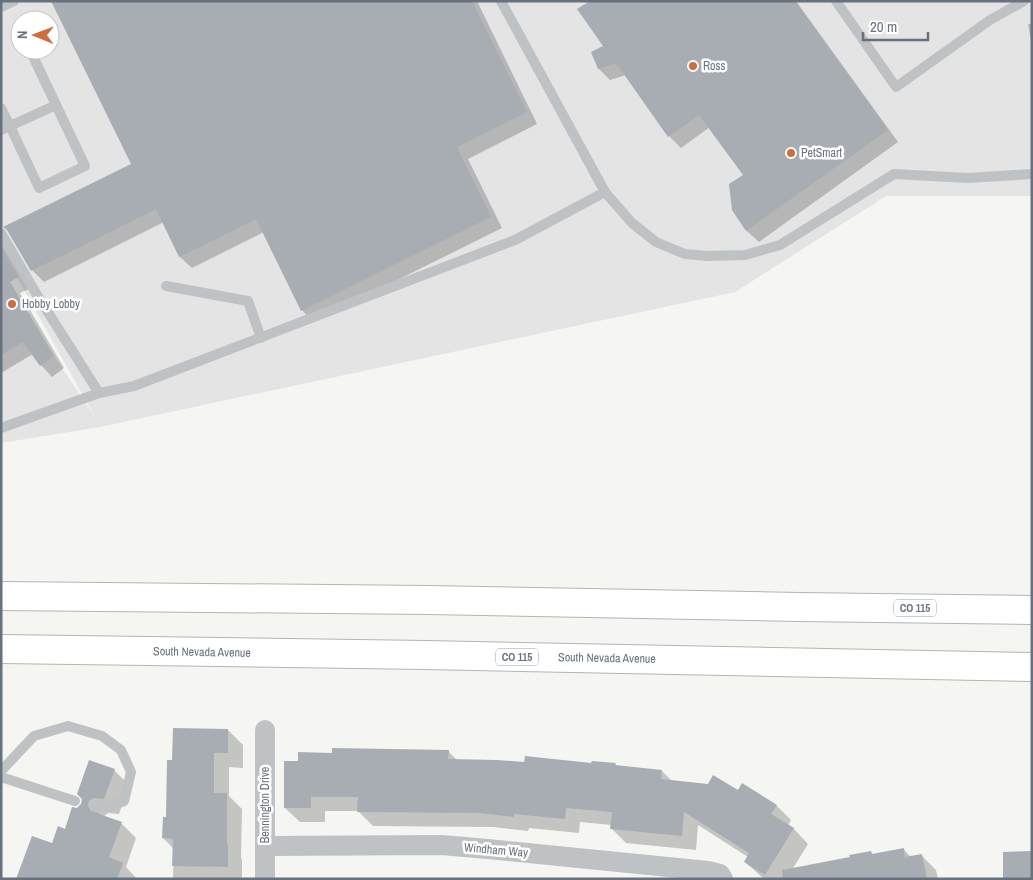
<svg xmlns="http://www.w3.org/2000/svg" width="1033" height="880" viewBox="0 0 1033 880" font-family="'Archivo Narrow',sans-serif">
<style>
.built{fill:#e3e4e3;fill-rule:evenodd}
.shadow{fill:#0003}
.building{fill:#a8adb3}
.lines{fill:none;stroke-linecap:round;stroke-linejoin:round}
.trunk-casing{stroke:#b2b5b8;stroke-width:30}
.service{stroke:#bfc2c5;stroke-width:10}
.minor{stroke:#bfc2c5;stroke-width:20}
.trunk{stroke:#fff;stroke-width:28}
.poi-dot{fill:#cc6f3b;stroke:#fff;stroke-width:2}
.labels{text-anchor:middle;stroke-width:5;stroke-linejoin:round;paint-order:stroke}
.shield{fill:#fff;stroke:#959ca5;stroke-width:1}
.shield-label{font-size:11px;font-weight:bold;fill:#68727f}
.poi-label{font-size:12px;fill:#68727f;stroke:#fff;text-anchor:start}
.street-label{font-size:12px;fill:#68727f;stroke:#fff}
</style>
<rect width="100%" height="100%" fill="#f5f5f2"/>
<!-- built -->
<path class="built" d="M1,1H1032V196H886L735,292L100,427L1,443V267L54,356L95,417L1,249ZM20,20H50V50H20Z"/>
<!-- shadow -->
<g class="shadow">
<polygon points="52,1 477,1 537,124 468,159 502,228 313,322 302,310 264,232 192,268 180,257 164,222 44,282 32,270 132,164"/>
<polygon points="592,1 796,1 898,142 759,242 747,231 733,210 745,175 710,127 681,148 669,136 626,75 610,80 599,69 592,53 605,47"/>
<polygon points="1028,24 1032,24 1032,46"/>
<polygon points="1,240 29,289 20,293 64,368 52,377 41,365 33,354 1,373"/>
<polygon points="228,730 243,745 243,768 229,767 229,796 242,809 241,858 242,859 242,879 173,879 174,849 163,838 167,818 174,761"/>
<polygon points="448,751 458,761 525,764 615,764 617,766 662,771 673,782 738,791 742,784 777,806 791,820 788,826 794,829 808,844 792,870 851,858 871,852 874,855 903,849 911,857 921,855 936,870 938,879 764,879 745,862 748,857 698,825 696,850 626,843 611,828 612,825 580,822 579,833 529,828 528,831 493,827 373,826 358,811 325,811 325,822 300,822 285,808 286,763"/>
<polygon points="114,770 129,785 119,814 108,813 103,817 121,823 136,838 126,867 137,879 17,879 53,845 65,830 77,809"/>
</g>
<!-- building -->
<g class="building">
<polygon points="51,1 472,1 527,112 457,147 491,217 301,311 256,219 179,257 156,209 31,271 7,230 3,227 131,164"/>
<polygon points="590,1 795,1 888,130 746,231 732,210 729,184 743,175 699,115 668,137 616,63 598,69 591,52 603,46 577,9"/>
<polygon points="1,247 19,277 10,282 54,356 40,366 23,342 1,355"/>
<polygon points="173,728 228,729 228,753 214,753 214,793 227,793 227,843 228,843 228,867 172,866 173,839 162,838 163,817 166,817 167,760 172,760"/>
<polygon points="332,748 449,750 448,759 497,760 524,762 525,756 591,763 592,761 616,763 615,765 662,770 661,779 708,784 713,775 738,790 742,783 777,805 771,814 794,828 765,875 744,862 749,853 684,812 682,836 610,829 612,812 566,808 565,819 514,814 514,817 478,813 357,812 358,797 311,797 311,808 284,808 284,761 298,761 298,752 332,753"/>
<polygon points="89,760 115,769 104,799 93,798 89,801 88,805 89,808 91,811 99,813 99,814 122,822 109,857 123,863 117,879 16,879 32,836 52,843 58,826 65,829 72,807 77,808 81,804 82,799 77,794"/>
<polygon points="904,848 905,857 922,854 927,879 783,879 782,870 850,857 849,855 871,851 872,854"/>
<polygon points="1032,851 1032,879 1003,879 1003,852"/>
</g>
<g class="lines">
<defs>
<g id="trunk">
<polyline points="1,596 428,600 798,607 1032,610"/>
<polyline points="1,649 425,655 1032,667"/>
</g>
</defs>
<!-- trunk casing -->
<use href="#trunk" class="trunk-casing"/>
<!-- service -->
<g class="service">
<polyline points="836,1 896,87 990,20 1024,1"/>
<polyline points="1,7 14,1"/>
<polyline points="1,108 10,126 56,105"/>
<polyline points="1,130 10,126 39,188 85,166 30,50"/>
<polyline points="605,192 632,223 656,242 685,254 707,256 745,255 780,245 894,174 968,178 1032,174"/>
<polyline points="1,233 37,295 99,393 1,428"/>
<polyline points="166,286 248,301 261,338"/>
<polyline points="99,393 134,386 515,240 605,192 501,1"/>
<polyline points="1,771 34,736 68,726 102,736 121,750 131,772 124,801 109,807 95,805"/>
<polyline points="1,777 75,801"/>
</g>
<!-- minor -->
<g class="minor">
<polyline points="265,846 441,845 488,849 708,871 720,874 723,879"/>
<polyline points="265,879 265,730"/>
</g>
<!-- trunk -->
<use href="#trunk" class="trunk"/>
</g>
<!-- markers -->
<g class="poi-dot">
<circle cx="693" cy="66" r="5"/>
<circle cx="791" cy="153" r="5"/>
<circle cx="12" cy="304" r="5"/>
</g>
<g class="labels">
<!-- shield labels -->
<g class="shield">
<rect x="894" y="599.5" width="42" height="17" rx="4"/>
<rect x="496" y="648.5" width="42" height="17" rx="4"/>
</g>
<g class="shield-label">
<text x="915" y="612">CO 115</text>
<text x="517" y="661">CO 115</text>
</g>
<!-- poi labels -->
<g class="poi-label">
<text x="703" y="70">Ross</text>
<text x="801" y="157">PetSmart</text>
<text x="22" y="308">Hobby Lobby</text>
</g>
<!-- street labels -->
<g class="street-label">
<text transform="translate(202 652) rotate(1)" y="4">South Nevada Avenue</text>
<text transform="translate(607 658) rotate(1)" y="4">South Nevada Avenue</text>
<text transform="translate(265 805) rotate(-90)" y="4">Bennington Drive</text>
<text transform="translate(496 850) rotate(5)" y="4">Windham Way</text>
</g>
</g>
<!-- border -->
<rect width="1033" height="880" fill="none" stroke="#68727f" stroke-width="5"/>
<!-- north arrow -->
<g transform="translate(35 35) rotate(271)"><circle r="24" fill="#ffffff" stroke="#c3c7cc"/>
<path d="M0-4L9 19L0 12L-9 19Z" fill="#cc6f3b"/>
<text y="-8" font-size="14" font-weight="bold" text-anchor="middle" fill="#68727f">N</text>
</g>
<!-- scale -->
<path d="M863 32v8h65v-8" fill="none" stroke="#68727f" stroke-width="2.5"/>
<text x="870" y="32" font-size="15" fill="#68727f" stroke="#ffffff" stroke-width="4" paint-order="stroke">20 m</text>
</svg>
